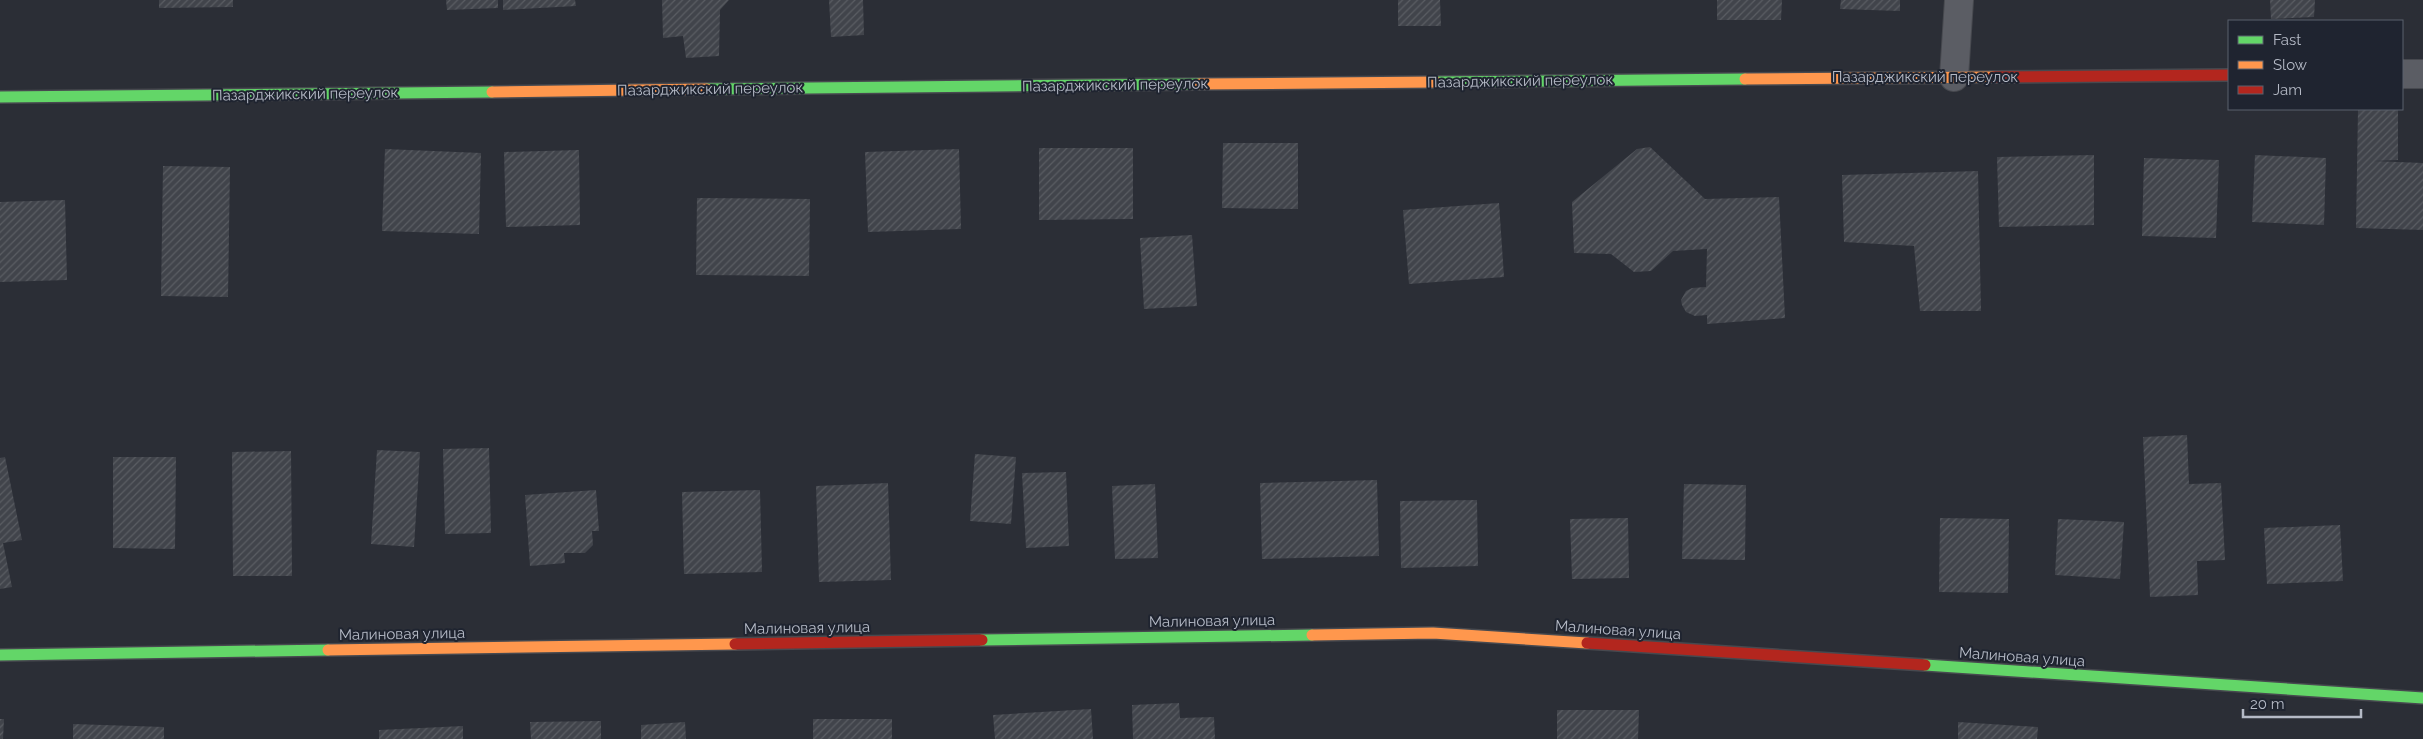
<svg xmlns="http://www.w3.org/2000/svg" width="2423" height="739" viewBox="0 0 2423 739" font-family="Raleway,sans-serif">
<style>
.building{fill:url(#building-hatch)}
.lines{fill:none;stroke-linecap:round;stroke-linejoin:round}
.street-casing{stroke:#47494f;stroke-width:30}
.fast-casing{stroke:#47494f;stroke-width:14}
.slow-casing{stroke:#47494f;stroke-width:14}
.jam-casing{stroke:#47494f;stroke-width:14}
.street{stroke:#5b5d64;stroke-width:28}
.fast{stroke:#63d668;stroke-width:11}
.slow{stroke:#ff974d;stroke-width:11}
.jam{stroke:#b3261e;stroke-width:11}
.labels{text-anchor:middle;stroke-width:4;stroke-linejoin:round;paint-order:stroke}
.street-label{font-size:15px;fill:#b5bac6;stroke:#1f2430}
</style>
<defs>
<pattern id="building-hatch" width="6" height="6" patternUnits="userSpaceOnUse" patternTransform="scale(1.25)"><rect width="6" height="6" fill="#41444b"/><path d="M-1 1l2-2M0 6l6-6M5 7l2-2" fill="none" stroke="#5a5d63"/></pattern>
</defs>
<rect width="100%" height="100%" fill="#2b2e36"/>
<!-- building -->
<g class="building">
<polygon points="159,0 233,0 233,7 159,8"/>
<polygon points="446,0 498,0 498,8 447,10"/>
<polygon points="503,0 575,0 576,6 503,10"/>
<polygon points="662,0 729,0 720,10 719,56 686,58 683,36 663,38"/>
<polygon points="829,0 863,0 864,35 831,37"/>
<polygon points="1398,0 1440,0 1441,26 1398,26"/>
<polygon points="1717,0 1782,0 1781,20 1717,20"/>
<polygon points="1841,0 1900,0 1900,11 1840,9"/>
<polygon points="2270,0 2315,0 2314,17 2271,19"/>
<polygon points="2358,109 2398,109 2398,160 2373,161 2423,163 2423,230 2356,228"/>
<polygon points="1223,143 1298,143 1298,209 1222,208"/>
<polygon points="1650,147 1705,199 1779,197 1785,318 1707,324 1707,315 1695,316 1686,312 1682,305 1681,300 1686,291 1692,288 1706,287 1707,249 1673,251 1651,271 1634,272 1611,254 1574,253 1572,202 1637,149"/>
<polygon points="1039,148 1133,148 1133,219 1039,220"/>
<polygon points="385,149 481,153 479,234 382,231"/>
<polygon points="959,149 961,229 868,232 865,152"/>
<polygon points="579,150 580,225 506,227 504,152"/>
<polygon points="2094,155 2094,225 1999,227 1997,157"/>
<polygon points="2255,155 2326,158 2324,225 2252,222"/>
<polygon points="2144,158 2219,160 2216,238 2142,236"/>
<polygon points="163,166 230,167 228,297 161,296"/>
<polygon points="1978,171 1981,311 1920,311 1914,246 1844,242 1842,175"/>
<polygon points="697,198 810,199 809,276 696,275"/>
<polygon points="65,200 67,280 0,282 0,202"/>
<polygon points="1499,203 1504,277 1409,284 1403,210"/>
<polygon points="1192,235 1197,306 1144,309 1140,238"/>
<polygon points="2187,435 2189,484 2221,483 2225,560 2197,561 2198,595 2150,597 2143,437"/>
<polygon points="489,448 491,533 445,534 443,449"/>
<polygon points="377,450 420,452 414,547 371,544"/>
<polygon points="291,451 292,576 233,576 232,452"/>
<polygon points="975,454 1016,457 1011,524 970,521"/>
<polygon points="5,457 22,540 3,543 12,587 0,589 0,458"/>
<polygon points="113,457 176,457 175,549 113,548"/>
<polygon points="1066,472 1069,546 1026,548 1022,473"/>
<polygon points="1377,480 1379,556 1262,559 1260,483"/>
<polygon points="888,483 891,580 819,582 816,486"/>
<polygon points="1155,484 1158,558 1115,559 1112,486"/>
<polygon points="1684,484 1746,485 1745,560 1682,559"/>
<polygon points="596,490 599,531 592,531 593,545 585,553 564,553 565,563 530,566 525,495"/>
<polygon points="760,490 762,572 684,574 682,492"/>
<polygon points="1477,500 1478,566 1401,568 1400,501"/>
<polygon points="1628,518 1629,578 1572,579 1570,519"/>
<polygon points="1940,518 2009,519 2008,593 1939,592"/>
<polygon points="2058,519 2124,522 2120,579 2055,575"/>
<polygon points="2340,525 2343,581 2267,584 2264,528"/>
<polygon points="1179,703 1180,718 1214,717 1215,739 1133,739 1132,705"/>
<polygon points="1091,709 1093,739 995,739 993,715"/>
<polygon points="1557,710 1639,710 1638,739 1557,739"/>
<polygon points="0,719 4,719 3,739 0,739"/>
<rect x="813" y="719" width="79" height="20"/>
<polygon points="601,721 601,739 531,739 530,722"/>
<polygon points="685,722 686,739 641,739 641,725"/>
<polygon points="1958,722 2038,727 2037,739 1958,739"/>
<polygon points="73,724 164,727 164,739 73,739"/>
<polygon points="463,726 463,739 379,739 379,730"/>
</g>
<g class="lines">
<defs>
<g id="street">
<polyline points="2402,74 2423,74"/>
<polyline points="1954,77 1959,0"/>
</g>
<g id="fast">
<polyline points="1436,82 1745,79"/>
<polyline points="707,89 1199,84"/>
<polyline points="0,97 492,92"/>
<polyline points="982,640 1312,635"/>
<polyline points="0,655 328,650"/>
<polyline points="1925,665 2423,698"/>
</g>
<g id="slow">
<polyline points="1745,79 1993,77"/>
<polyline points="1199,84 1436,82"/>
<polyline points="492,92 707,89"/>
<polyline points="1312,635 1433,633 1587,643"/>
<polyline points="328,650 735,644"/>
</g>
<g id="jam">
<polyline points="1993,77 2229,75"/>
<polyline points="1587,643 1925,665"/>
<polyline points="735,644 982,640"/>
</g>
</defs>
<!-- street casing -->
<use href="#street" class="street-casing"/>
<!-- fast casing -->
<use href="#fast" class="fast-casing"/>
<!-- slow casing -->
<use href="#slow" class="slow-casing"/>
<!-- jam casing -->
<use href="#jam" class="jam-casing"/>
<!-- street -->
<use href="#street" class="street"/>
<!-- fast -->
<use href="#fast" class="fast"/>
<!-- slow -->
<use href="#slow" class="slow"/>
<!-- jam -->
<use href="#jam" class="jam"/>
</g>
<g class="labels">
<!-- street labels -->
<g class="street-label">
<text x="1925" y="82">Пазарджикский переулок</text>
<text transform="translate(1520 81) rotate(-1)" y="5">Пазарджикский переулок</text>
<text transform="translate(1115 85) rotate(-1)" y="5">Пазарджикский переулок</text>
<text transform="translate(710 89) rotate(-1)" y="5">Пазарджикский переулок</text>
<text transform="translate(305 94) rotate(-1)" y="5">Пазарджикский переулок</text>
<text transform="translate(1212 621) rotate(-1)" y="5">Малиновая улица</text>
<text transform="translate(807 628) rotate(-1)" y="5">Малиновая улица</text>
<text transform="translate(1618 630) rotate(4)" y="5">Малиновая улица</text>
<text transform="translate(402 634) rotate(-1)" y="5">Малиновая улица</text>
<text transform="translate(2022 657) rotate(4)" y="5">Малиновая улица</text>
</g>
</g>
<!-- legend -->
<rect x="2228" y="20" width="175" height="90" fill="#1f2430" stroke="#5b606c"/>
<rect x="2238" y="36" width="25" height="8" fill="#63d668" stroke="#5b606c"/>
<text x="2273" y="45" font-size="15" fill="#b5bac6">Fast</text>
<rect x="2238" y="61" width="25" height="8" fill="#ff974d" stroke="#5b606c"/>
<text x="2273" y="70" font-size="15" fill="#b5bac6">Slow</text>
<rect x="2238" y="86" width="25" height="8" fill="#b3261e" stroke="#5b606c"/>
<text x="2273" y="95" font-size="15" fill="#b5bac6">Jam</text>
<!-- scale -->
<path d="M2243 709v8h118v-8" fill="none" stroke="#b5bac6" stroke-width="2.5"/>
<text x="2250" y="709" font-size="15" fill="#b5bac6" stroke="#1f2430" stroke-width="4" paint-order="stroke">20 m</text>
</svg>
